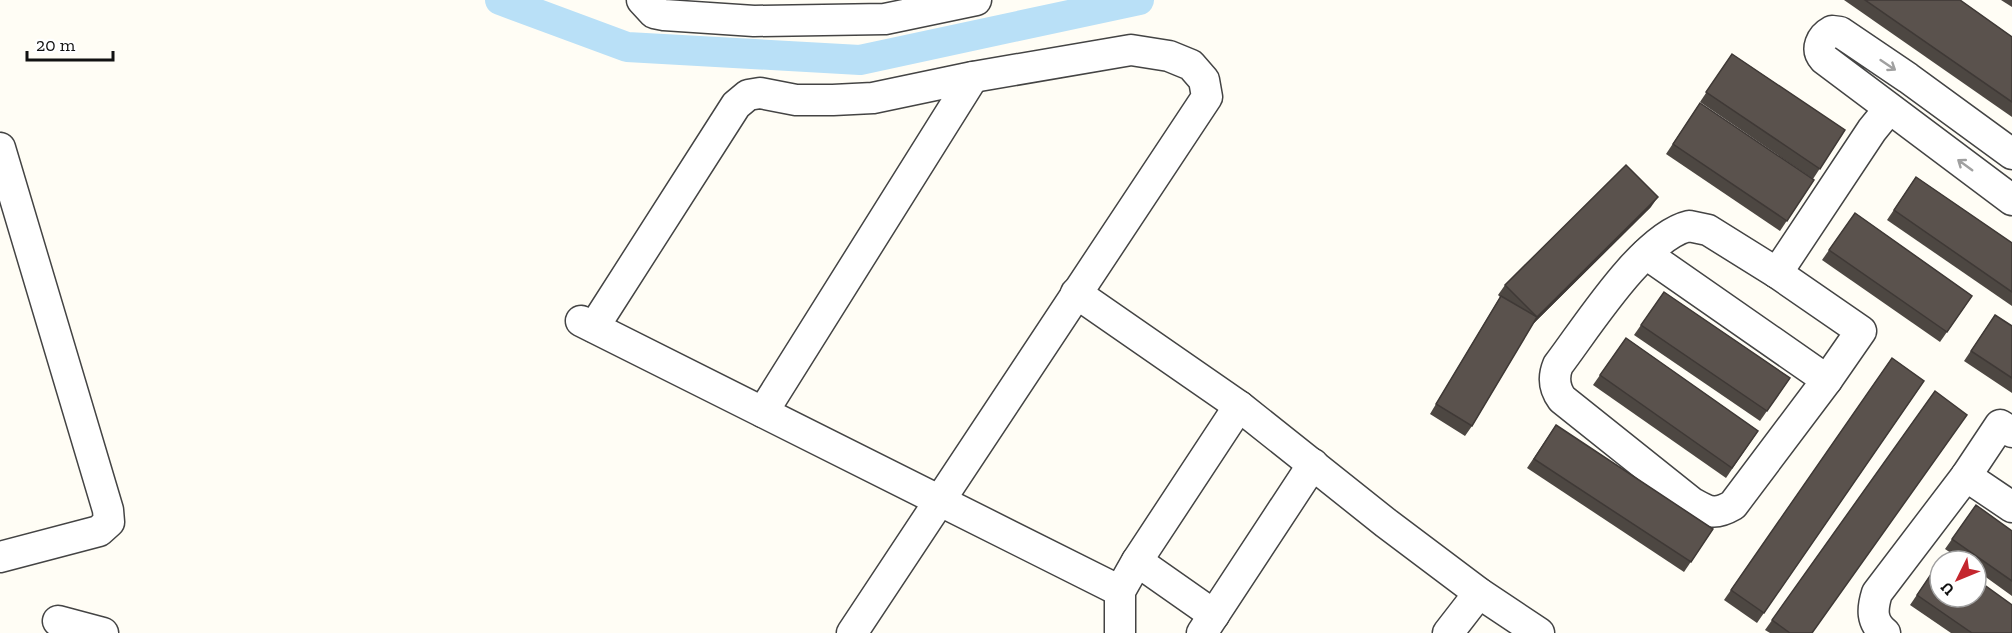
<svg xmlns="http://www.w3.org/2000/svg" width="2012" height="633" viewBox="0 0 2012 633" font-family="'Zilla Slab',serif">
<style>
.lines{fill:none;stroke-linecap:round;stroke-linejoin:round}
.canal{stroke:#b9e0f7;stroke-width:30}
.street-casing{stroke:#444;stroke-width:33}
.street{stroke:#fff;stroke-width:30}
.wall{fill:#4d4742}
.shaded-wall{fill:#3f3936}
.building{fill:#5a524d;stroke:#3f3936;stroke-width:1.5}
.oneway{stroke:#a0a0a0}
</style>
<rect width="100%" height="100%" fill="#fffdf5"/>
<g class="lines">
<!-- canal -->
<polyline class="canal" points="500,0 627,47 860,60 1139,0"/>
<defs>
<g id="street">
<polyline points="642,0 654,13 664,15 754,21 885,19 976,0"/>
<polyline points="0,148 108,510 109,522 99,531 0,557"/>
<path d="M2012,154L1908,78L1840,32L1832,31C1821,37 1815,49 1824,59L2012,200"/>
<path d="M1689,226L1708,230L1777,273L1861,331L1827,380L1733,505C1714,516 1709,512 1691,502L1562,399C1554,388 1553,377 1558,365C1587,327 1643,237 1689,226Z"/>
<polyline points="1646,254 1827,380"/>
<polyline points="1777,273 1872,130 1889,109"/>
<polyline points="1076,293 1239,406 1386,523 1479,593 1539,633"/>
<polyline points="581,321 1120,591"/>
<polyline points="594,327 736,105 748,95 760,93 796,100 833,100 873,98 973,77 1131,50 1169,56 1191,65 1204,80 1207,97 852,633"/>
<polyline points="763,412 973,77"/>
<polyline points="1966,476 2012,507"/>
<polyline points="1137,561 1214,615"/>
<polyline points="58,621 103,633"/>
<polyline points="1120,633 1120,591 1137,561 1239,406"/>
<polyline points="1202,633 1313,464"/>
<polyline points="1448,633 1479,593"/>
<path d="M1885,633C1871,622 1872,609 1877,593L1966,476L2000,425L2012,432"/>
</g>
</defs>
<!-- street casing -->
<use href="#street" class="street-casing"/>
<!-- street -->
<use href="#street" class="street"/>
</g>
<!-- wall -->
<g class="wall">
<polygon points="1844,0 1960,0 2012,37 2012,117"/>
<polygon points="2001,0 2012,0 2012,7"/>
<polygon points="1732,54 1845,130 1813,179 1700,102"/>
<polygon points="1700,103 1814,180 1780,231 1666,154"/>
<polygon points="1916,177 2012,243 2012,306 1887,220"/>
<polygon points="1651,207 1532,325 1472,426 1465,436 1430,414 1500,297 1498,295 1505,285"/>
<polygon points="1855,213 1972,296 1940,342 1822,260"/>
<polygon points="1664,292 1790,378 1760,421 1634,335"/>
<polygon points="1995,315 2012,326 2012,393 1964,361"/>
<polygon points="1626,338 1758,431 1726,478 1593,385"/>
<polygon points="1892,358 1924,381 1757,623 1724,600"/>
<polygon points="1935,391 1812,633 1770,633 1765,630"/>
<polygon points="1556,425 1713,529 1684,572 1527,468"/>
<polygon points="1976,505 2012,531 2012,596 1976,570 1976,561 1963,561 1945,549"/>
<polygon points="1940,561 2012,633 1951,633 1910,605"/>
</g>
<!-- shaded-wall -->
<polygon class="shaded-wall" points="1658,197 1651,207 1530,327 1537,317"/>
<!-- building -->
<g class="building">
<polygon points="1865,0 1960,0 2012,37 2012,102"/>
<polygon points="1732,54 1845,130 1820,169 1706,92"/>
<polygon points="1700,103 1814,180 1787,221 1673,144"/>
<polygon points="1626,165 1658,197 1537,317 1505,285"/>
<polygon points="1916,177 2012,243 2012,292 1894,210"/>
<polygon points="1855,213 1972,296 1947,332 1829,250"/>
<polygon points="1664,292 1790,378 1767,411 1641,325"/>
<polygon points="1501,296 1537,317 1472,426 1436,404"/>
<polygon points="1995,315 2012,326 2012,378 1971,351"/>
<polygon points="1626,338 1758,431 1732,468 1600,375"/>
<polygon points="1892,358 1924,381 1764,613 1731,590"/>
<polygon points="1935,391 1967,415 1812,633 1790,633 1772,620"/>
<polygon points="1556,425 1713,529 1691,562 1534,459"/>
<polygon points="1976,505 2012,531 2012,581 1952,539"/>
<polygon points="1943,557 1949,561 1940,561"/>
<polygon points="1940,561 1940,597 1976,597 1976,579 2012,605 2012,633 1972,633 1917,595"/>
</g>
<!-- one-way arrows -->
<defs><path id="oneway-shaft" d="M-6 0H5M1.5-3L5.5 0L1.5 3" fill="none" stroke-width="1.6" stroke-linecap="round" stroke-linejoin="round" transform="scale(1.5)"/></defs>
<g class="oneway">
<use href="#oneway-shaft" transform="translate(1888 65) rotate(34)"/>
<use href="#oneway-shaft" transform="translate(1965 165) rotate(-144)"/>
</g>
<!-- north arrow -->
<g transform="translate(1958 579) rotate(227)"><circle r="28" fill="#ffffff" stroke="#a0a0a0" stroke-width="1.5"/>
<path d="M0-4.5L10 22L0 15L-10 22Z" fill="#c4262e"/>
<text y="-9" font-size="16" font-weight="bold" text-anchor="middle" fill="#111111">U</text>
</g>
<!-- scale -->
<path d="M27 51v9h86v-9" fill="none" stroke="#111111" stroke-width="3"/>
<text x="36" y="51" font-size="18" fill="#111111" stroke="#ffffff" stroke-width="4.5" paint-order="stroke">20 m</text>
</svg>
